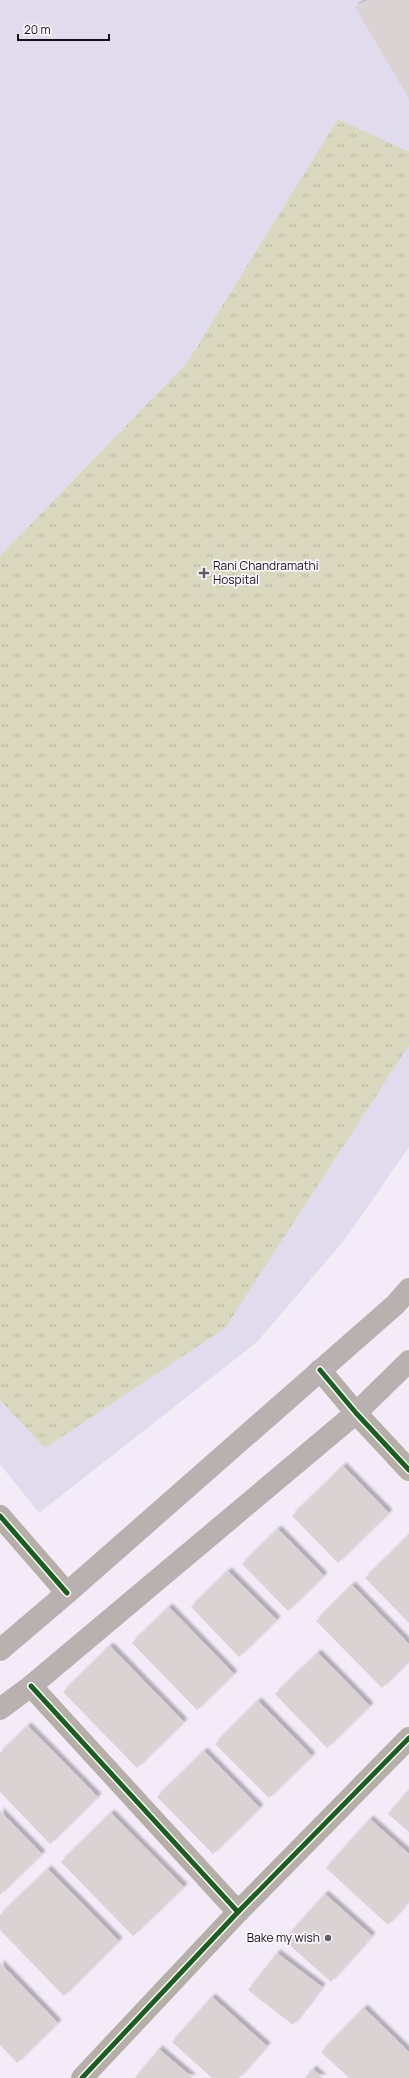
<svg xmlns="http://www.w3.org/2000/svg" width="409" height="2078" viewBox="0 0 409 2078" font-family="Manrope,sans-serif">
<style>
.medical{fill:#e1dced}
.grass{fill:url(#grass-tufts)}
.building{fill:#dbd2d4;filter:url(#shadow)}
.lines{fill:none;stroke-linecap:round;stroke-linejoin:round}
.minor{stroke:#b6afa8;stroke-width:22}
.major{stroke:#b9b1b0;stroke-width:22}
.cycleway-casing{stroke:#fbf8fe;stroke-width:8}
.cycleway{stroke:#1b5e20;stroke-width:5}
.poi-dot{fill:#635d67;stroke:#fbf8fe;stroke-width:1.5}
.labels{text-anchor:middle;stroke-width:3.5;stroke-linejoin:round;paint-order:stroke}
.poi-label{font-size:12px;fill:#151019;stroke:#fbf8fe;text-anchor:start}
</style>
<defs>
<pattern id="grass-tufts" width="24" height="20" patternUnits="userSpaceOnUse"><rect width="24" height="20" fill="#dad8be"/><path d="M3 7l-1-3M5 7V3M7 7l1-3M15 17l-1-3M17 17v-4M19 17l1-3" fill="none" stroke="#bab8a3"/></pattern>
<filter id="shadow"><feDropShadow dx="3.5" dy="-3.5" stdDeviation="1" flood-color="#0004"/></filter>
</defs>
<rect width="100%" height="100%" fill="#f3ebf8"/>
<!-- medical -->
<polygon class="medical" points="0,0 409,0 409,1147 346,1238 257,1342 39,1513 0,1464"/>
<!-- grass -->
<polygon class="grass" points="338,119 409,152 409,1045 225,1328 45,1448 0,1400 0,556 187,363"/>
<!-- building -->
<g class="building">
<polygon points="367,0 409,0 409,99 355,7"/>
<polygon points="343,1466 389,1513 338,1563 292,1516"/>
<polygon points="278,1529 324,1576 288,1611 242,1564"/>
<polygon points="408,1536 409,1537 409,1623 365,1578"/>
<polygon points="228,1571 277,1620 239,1657 191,1607"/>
<polygon points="352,1585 409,1644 409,1661 382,1688 316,1621"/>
<polygon points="169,1607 234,1674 197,1710 132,1643"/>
<polygon points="110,1646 184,1722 137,1768 63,1692"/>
<polygon points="318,1653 370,1706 327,1748 275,1694"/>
<polygon points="258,1701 312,1756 269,1798 215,1744"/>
<polygon points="28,1726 98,1797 50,1844 0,1792 0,1753"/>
<polygon points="204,1751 260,1808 213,1854 157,1797"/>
<polygon points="409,1790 409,1832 388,1814"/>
<polygon points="0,1811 42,1854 0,1895"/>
<polygon points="111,1813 184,1887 133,1936 61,1862"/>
<polygon points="370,1819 409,1854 409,1901 388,1925 326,1868"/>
<polygon points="48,1869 119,1941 64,1996 0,1930 0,1915"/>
<polygon points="325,1894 372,1936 331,1982 284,1940"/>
<polygon points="277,1953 322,1987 293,2025 248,1990"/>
<polygon points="0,1963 58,2023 17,2063 0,2045"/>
<polygon points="212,1997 267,2046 239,2078 212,2078 172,2042"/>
<polygon points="364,2008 409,2052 409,2078 349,2078 321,2052"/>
<polygon points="159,2049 193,2078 135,2078"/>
<polygon points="313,2069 323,2078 305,2078"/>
</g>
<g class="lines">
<!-- minor -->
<g class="minor">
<polyline points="320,1370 356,1413 409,1470"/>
<polyline points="0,1516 67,1593"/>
<polyline points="31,1686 238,1912"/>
<polyline points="82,2078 238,1912 409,1738"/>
</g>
<!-- major -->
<g class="major">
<polyline points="0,1650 67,1593 396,1304 409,1289"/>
<polyline points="0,1709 31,1686 356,1413 409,1361"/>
</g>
<defs>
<g id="cycleway">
<polyline points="320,1370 356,1413 409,1470"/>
<polyline points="0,1516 67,1593"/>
<polyline points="31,1686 238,1912"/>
<polyline points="82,2078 238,1912 409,1738"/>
</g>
</defs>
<!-- cycleway casing -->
<use href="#cycleway" class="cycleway-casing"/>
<!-- cycleway -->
<use href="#cycleway" class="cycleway"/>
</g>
<!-- markers -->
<g class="poi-dot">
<path d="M202 567h4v4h4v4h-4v4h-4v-4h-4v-4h4z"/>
<circle cx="328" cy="1938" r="4"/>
</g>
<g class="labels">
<!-- poi labels -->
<g class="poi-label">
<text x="213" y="570">Rani Chandramathi<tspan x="213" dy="14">Hospital</tspan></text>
<text x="320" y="1942" text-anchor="end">Bake my wish</text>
</g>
</g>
<!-- scale -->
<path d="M18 34v6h91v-6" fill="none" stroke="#151019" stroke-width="2"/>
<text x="24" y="34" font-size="12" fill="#151019" stroke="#fbf8fe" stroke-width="3" paint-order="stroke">20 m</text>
</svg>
